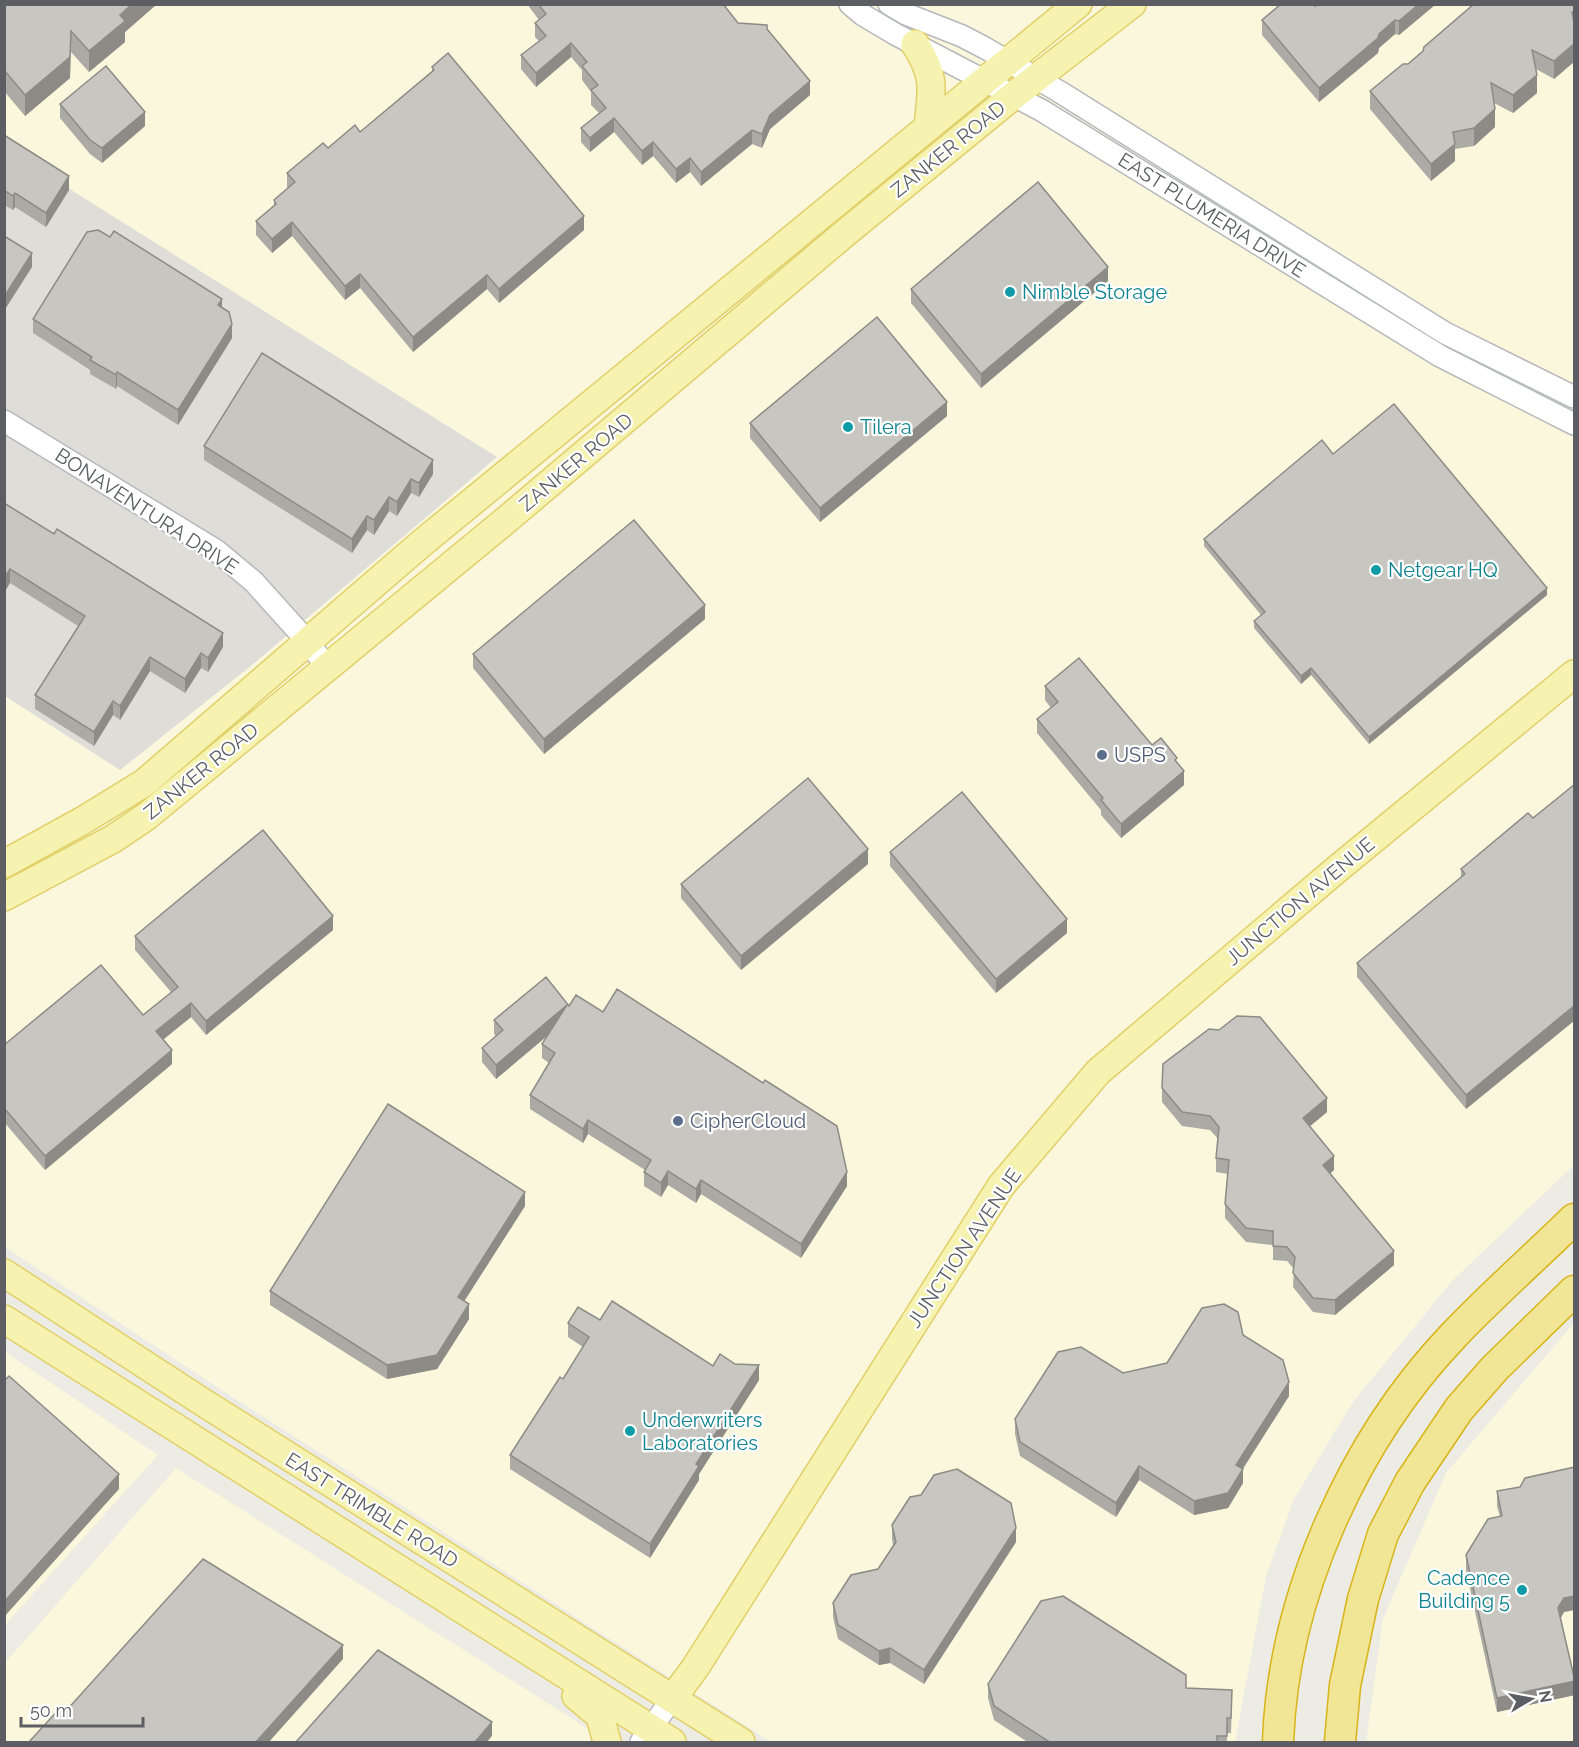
<svg xmlns="http://www.w3.org/2000/svg" width="1579" height="1747" viewBox="0 0 1579 1747" font-family="Raleway,sans-serif">
<style>
.commercial{fill:#faf7dc}
.industrial{fill:#deddd8}
.lines{fill:none;stroke-linecap:round;stroke-linejoin:round}
.minor-casing{stroke:#b6b8bc;stroke-width:24}
.major-casing{stroke:#e1cf68;stroke-width:30}
.highway-casing{stroke:#d7b419;stroke-width:33}
.minor{stroke:#fff;stroke-width:21}
.major{stroke:#f6f3b0;stroke-width:27}
.highway{stroke:#f1e596;stroke-width:30}
.wall{fill:#acaaa5}
.shaded-wall{fill:#8c8b86}
.building{fill:#c8c6c0;stroke:#8c8b86;stroke-width:1.5}
.culture-dot{fill:#0f9aa8;stroke:#fff;stroke-width:2}
.service-dot{fill:#5c6f8a;stroke:#fff;stroke-width:2}
.labels{text-anchor:middle;stroke-width:4.5;stroke-linejoin:round;paint-order:stroke}
.street-label{font-size:20px;fill:#5c5e63;stroke:#fff}
.culture-label{font-size:20px;fill:#0d838f;stroke:#fff;text-anchor:start}
.service-label{font-size:20px;fill:#4e5e75;stroke:#fff;text-anchor:start}
</style>
<rect width="100%" height="100%" fill="#edece4"/>
<!-- commercial -->
<g class="commercial">
<polygon points="4,5 1574,5 1574,1165 1452,1281 1353,1402 1294,1499 1266,1576 1235,1742 771,1742 220,1389 5,1247"/>
<polygon points="1574,1323 1574,1742 1366,1742 1383,1619 1446,1473"/>
<polygon points="5,1352 158,1455 5,1625"/>
<polygon points="176,1468 609,1742 5,1742 5,1663"/>
</g>
<!-- industrial -->
<polygon class="industrial" points="4,148 497,457 252,665 120,770 5,696"/>
<g class="lines">
<defs>
<g id="minor">
<polyline points="850,4 863,15 895,34 1041,110 1440,356 1574,424"/>
<polyline points="889,4 906,14 962,36 985,48 1060,92 1445,333 1574,397"/>
<polyline points="4,421 217,551 254,582 307,641 327,667"/>
<polyline points="641,1742 672,1699"/>
</g>
<g id="major">
<path d="M915,44C936,76 932,90 928,126"/>
<polyline points="4,864 82,821 144,783 422,543 1078,4"/>
<polyline points="4,897 113,839 147,816 505,521 844,234 1013,96 1132,4"/>
<polyline points="4,1273 204,1403 741,1742"/>
<polyline points="4,1319 672,1742"/>
<polyline points="576,1696 600,1716 607,1742"/>
<polyline points="672,1699 695,1668 1001,1186 1098,1072 1336,870 1574,674"/>
</g>
<g id="highway">
<path d="M1278,1742C1283,1597 1353,1441 1453,1336C1492,1295 1534,1258 1574,1219"/>
<polyline points="1340,1742 1345,1685 1363,1599 1383,1534 1410,1482 1459,1409 1495,1368 1574,1291"/>
</g>
</defs>
<!-- minor casing -->
<use href="#minor" class="minor-casing"/>
<!-- major casing -->
<use href="#major" class="major-casing"/>
<!-- highway casing -->
<use href="#highway" class="highway-casing"/>
<!-- minor -->
<use href="#minor" class="minor"/>
<!-- major -->
<use href="#major" class="major"/>
<!-- highway -->
<use href="#highway" class="highway"/>
</g>
<!-- wall -->
<g class="wall">
<polygon points="4,4 157,4 125,32 125,42 89,72 71,52 70,78 25,116 4,91"/>
<polygon points="527,4 723,4 738,23 767,30 810,95 770,129 762,148 752,144 701,186 690,172 676,183 653,156 642,165 614,132 590,152 581,142 581,128 599,113 591,105 591,92 582,80 582,70 571,57 536,87 521,69 521,55 539,41 535,37 535,23 539,20"/>
<polygon points="1281,4 1436,4 1399,35 1395,34 1379,48 1378,53 1319,102 1262,35 1262,20"/>
<polygon points="1575,4 1575,61 1554,79 1536,69 1537,93 1513,113 1494,103 1495,127 1474,146 1455,149 1455,161 1431,181 1370,109 1370,91 1408,64"/>
<polygon points="432,67 584,230 499,303 487,289 413,352 360,288 345,300 292,236 272,253 256,235 256,221 274,206 274,200 288,188 287,187 287,173 328,148 360,132 432,71"/>
<polygon points="60,104 145,126 102,163 90,154 60,118"/>
<polygon points="4,135 69,190 46,227 15,207 13,210 4,205"/>
<polygon points="1108,281 981,388 911,303 911,289"/>
<polygon points="222,308 232,338 178,425 117,386 116,389 90,374 90,370 33,333 33,319"/>
<polygon points="947,416 820,522 750,438 750,423"/>
<polygon points="204,446 433,474 419,497 411,493 397,516 389,511 374,535 367,530 352,553 204,460"/>
<polygon points="1333,454 1547,595 1369,744 1311,675 1301,684 1254,628 1254,621 1261,615 1204,546 1204,539"/>
<polygon points="4,503 223,647 208,672 201,668 185,693 150,671 120,720 113,715 94,746 35,709 35,695 78,626 10,583"/>
<polygon points="705,619 544,754 473,668 473,654"/>
<polygon points="1045,686 1152,745 1177,763 1184,785 1121,838 1101,815 1101,810 1037,733 1037,719 1051,708 1045,700"/>
<polygon points="1575,784 1575,1020 1466,1109 1357,977 1357,963 1461,878 1461,869 1533,818"/>
<polygon points="890,852 1067,933 996,993 890,866"/>
<polygon points="868,864 741,970 681,898 681,884"/>
<polygon points="333,930 206,1035 191,1017 163,1040 172,1064 45,1170 4,1122 4,1045 143,1015 171,992 135,950 135,936"/>
<polygon points="569,1006 847,1186 801,1258 701,1194 696,1203 668,1185 661,1197 644,1186 644,1172 645,1170 588,1134 583,1143 530,1109 530,1095 549,1063 542,1058 542,1044 546,1037 496,1079 482,1062 482,1048 496,1036 494,1034 494,1020"/>
<polygon points="1162,1088 1327,1112 1310,1126 1334,1170 1330,1174 1394,1265 1335,1315 1313,1312 1293,1287 1294,1269 1287,1261 1273,1260 1273,1245 1246,1242 1225,1218 1225,1204 1228,1174 1216,1172 1216,1158 1218,1139 1210,1130 1182,1126 1162,1102"/>
<polygon points="525,1206 464,1301 469,1319 437,1369 387,1379 270,1305 270,1291"/>
<polygon points="600,1320 713,1366 759,1380 699,1474 699,1480 650,1558 510,1469 510,1455 563,1379 583,1347 568,1337 568,1323"/>
<polygon points="1243,1335 1289,1396 1243,1469 1243,1483 1228,1508 1194,1515 1139,1480 1116,1517 1020,1456 1015,1434 1015,1419 1123,1373 1167,1363"/>
<polygon points="1497,1491 1564,1612 1561,1618 1575,1681 1575,1695 1497,1712 1466,1570 1466,1555 1500,1517 1497,1506"/>
<polygon points="892,1525 1016,1542 924,1684 890,1663 879,1665 838,1639 833,1617 833,1603 878,1569 893,1545 892,1539"/>
<polygon points="988,1684 1186,1688 1232,1704 1231,1733 1227,1733 1227,1743 1029,1743 994,1720 988,1698"/>
</g>
<!-- shaded-wall -->
<g class="shaded-wall">
<polygon points="132,4 157,4 125,32 125,42 89,72 89,51 120,15"/>
<polygon points="1419,4 1436,4 1399,35 1399,21"/>
<polygon points="1395,20 1395,34 1379,48 1378,53 1319,102 1319,88"/>
<polygon points="71,31 70,78 25,116 25,95"/>
<polygon points="571,43 571,57 536,87 536,73"/>
<polygon points="1575,43 1575,61 1554,79 1554,61"/>
<polygon points="1537,75 1537,93 1513,113 1513,95"/>
<polygon points="810,81 810,95 770,129 762,148 762,134 770,115"/>
<polygon points="1495,109 1495,127 1474,146 1474,128"/>
<polygon points="145,112 145,126 102,163 102,148"/>
<polygon points="614,118 614,132 590,152 590,138"/>
<polygon points="752,130 752,144 701,186 701,172"/>
<polygon points="653,142 653,156 642,165 642,151"/>
<polygon points="1455,144 1455,161 1431,181 1431,164"/>
<polygon points="690,158 690,172 676,183 676,169"/>
<polygon points="69,176 69,190 46,227 46,213"/>
<polygon points="15,193 15,207 13,210 13,196"/>
<polygon points="584,216 584,230 499,303 499,289"/>
<polygon points="292,222 292,236 272,253 272,239"/>
<polygon points="32,253 32,267 4,311 4,297"/>
<polygon points="1108,267 1108,281 981,388 981,374"/>
<polygon points="360,274 360,288 345,300 345,286"/>
<polygon points="487,275 487,289 413,352 413,337"/>
<polygon points="222,299 222,313 218,305"/>
<polygon points="232,324 232,338 178,425 178,410"/>
<polygon points="117,372 117,386 116,389 116,375"/>
<polygon points="947,402 947,416 820,522 820,508"/>
<polygon points="433,460 433,474 419,497 419,483"/>
<polygon points="411,479 411,493 397,516 397,502"/>
<polygon points="389,497 389,511 374,535 374,520"/>
<polygon points="367,516 367,530 352,553 352,539"/>
<polygon points="10,569 10,583 4,593 4,578"/>
<polygon points="1547,588 1547,595 1369,744 1369,737"/>
<polygon points="705,605 705,619 544,754 544,739"/>
<polygon points="223,633 223,647 208,672 208,658"/>
<polygon points="201,653 201,668 185,693 185,679"/>
<polygon points="150,657 150,671 120,720 120,706"/>
<polygon points="1311,668 1311,675 1301,684 1301,676"/>
<polygon points="113,701 113,715 94,746 94,732"/>
<polygon points="1184,771 1184,785 1121,838 1121,824"/>
<polygon points="868,849 868,864 741,970 741,956"/>
<polygon points="333,916 333,930 206,1035 206,1021"/>
<polygon points="1067,919 1067,933 996,993 996,979"/>
<polygon points="191,1003 191,1017 156,1045 156,1031"/>
<polygon points="567,1005 567,1019 496,1079 496,1065"/>
<polygon points="1575,1005 1575,1020 1466,1109 1466,1095"/>
<polygon points="172,1050 172,1064 45,1170 45,1156"/>
<polygon points="1327,1098 1327,1112 1303,1132 1303,1118"/>
<polygon points="588,1120 588,1134 583,1143 583,1129"/>
<polygon points="1334,1156 1334,1170 1323,1179 1323,1165"/>
<polygon points="668,1171 668,1185 661,1197 661,1183"/>
<polygon points="847,1172 847,1186 801,1258 801,1244"/>
<polygon points="701,1180 701,1194 696,1203 696,1189"/>
<polygon points="525,1192 525,1206 458,1311 458,1297"/>
<polygon points="1394,1251 1394,1265 1335,1315 1335,1300"/>
<polygon points="469,1304 469,1319 437,1369 387,1379 387,1365"/>
<polygon points="759,1365 759,1380 699,1474 699,1480 650,1558 650,1544 696,1464"/>
<polygon points="1289,1382 1289,1396 1236,1479 1236,1465"/>
<polygon points="1139,1466 1139,1480 1116,1517 1116,1503"/>
<polygon points="1243,1469 1243,1483 1228,1508 1194,1515 1194,1501"/>
<polygon points="119,1474 119,1489 4,1617 4,1602"/>
<polygon points="1016,1528 1016,1542 924,1684 924,1670"/>
<polygon points="1575,1596 1575,1610 1564,1612 1558,1622 1558,1608 1564,1598"/>
<polygon points="343,1645 343,1659 268,1743 255,1743"/>
<polygon points="890,1648 890,1663 879,1665 879,1651"/>
<polygon points="1575,1681 1575,1695 1497,1712 1497,1698"/>
<polygon points="492,1722 492,1736 486,1743 474,1743"/>
</g>
<!-- building -->
<g class="building">
<polygon points="4,4 132,4 120,15 125,21 89,51 71,31 70,57 25,95 4,70"/>
<polygon points="538,4 723,4 738,23 767,25 767,29 810,81 770,115 762,134 752,130 701,172 690,158 676,169 653,142 642,151 614,118 590,138 581,128 606,108 591,90 598,85 582,66 587,62 571,43 536,73 521,55 546,36 535,23 546,14"/>
<polygon points="1281,4 1312,4 1315,6 1315,4 1419,4 1399,21 1395,20 1379,34 1378,38 1319,88 1262,20"/>
<polygon points="1474,4 1575,4 1575,13 1572,12 1575,27 1575,43 1554,61 1532,50 1537,75 1513,95 1491,83 1495,109 1474,128 1453,132 1455,144 1431,164 1370,91 1403,64 1408,64 1423,51 1424,47"/>
<polygon points="448,53 584,216 499,289 487,275 413,337 360,274 345,286 292,222 272,239 256,221 276,204 274,200 295,182 287,173 323,143 328,148 355,125 360,132 434,70 432,67"/>
<polygon points="106,66 145,112 102,148 90,140 60,104"/>
<polygon points="4,135 69,176 46,213 15,193 13,196 4,190"/>
<polygon points="1038,182 1108,267 981,374 911,289"/>
<polygon points="98,230 110,237 114,231 222,299 218,305 229,312 232,324 178,410 117,372 116,375 90,360 92,357 33,319 87,232"/>
<polygon points="4,236 32,253 4,297"/>
<polygon points="877,317 947,402 820,508 750,423"/>
<polygon points="262,353 433,460 419,483 411,479 397,502 389,497 374,520 367,516 352,539 204,446"/>
<polygon points="1394,404 1547,588 1369,737 1311,668 1301,676 1254,621 1265,612 1204,539 1322,440 1333,454"/>
<polygon points="4,503 54,534 57,529 223,633 208,658 201,653 185,679 150,657 120,706 113,701 94,732 35,695 85,616 10,569 4,578"/>
<polygon points="634,520 705,605 544,739 473,654"/>
<polygon points="1079,658 1152,745 1161,738 1177,758 1175,760 1184,771 1121,824 1101,800 1103,798 1037,719 1058,702 1045,686"/>
<polygon points="808,778 868,849 741,956 681,884"/>
<polygon points="1575,784 1575,1005 1466,1095 1357,963 1465,874 1461,869 1528,813 1533,818"/>
<polygon points="962,792 1067,919 996,979 890,852"/>
<polygon points="263,830 333,916 206,1021 191,1003 156,1031 172,1050 45,1156 4,1108 4,1045 101,965 143,1015 178,987 135,936"/>
<polygon points="546,977 569,1006 576,995 603,1012 617,989 763,1083 765,1080 837,1126 847,1172 801,1244 701,1180 696,1189 668,1171 661,1183 644,1172 651,1160 588,1120 583,1129 530,1095 555,1053 542,1044 567,1005 496,1065 482,1048 503,1030 494,1020"/>
<polygon points="1237,1016 1260,1017 1327,1098 1303,1118 1334,1156 1323,1165 1394,1251 1335,1300 1313,1298 1293,1273 1295,1257 1287,1247 1273,1246 1273,1231 1246,1228 1225,1204 1229,1160 1216,1158 1219,1127 1210,1116 1182,1112 1162,1088 1163,1064 1209,1029 1219,1030"/>
<polygon points="388,1104 525,1192 458,1297 469,1304 437,1355 387,1365 270,1291"/>
<polygon points="612,1301 713,1366 720,1354 735,1364 759,1365 696,1464 699,1466 650,1544 510,1455 560,1377 563,1379 589,1337 568,1323 578,1307 600,1320"/>
<polygon points="1224,1304 1238,1312 1243,1335 1283,1360 1289,1382 1236,1465 1243,1469 1228,1493 1194,1501 1139,1466 1116,1503 1020,1442 1015,1419 1058,1352 1081,1347 1123,1373 1167,1363 1202,1308"/>
<polygon points="9,1376 119,1474 4,1602 4,1381"/>
<polygon points="1575,1467 1575,1596 1564,1598 1558,1608 1575,1681 1497,1698 1466,1555 1488,1519 1502,1516 1497,1491 1520,1487 1525,1478"/>
<polygon points="957,1469 1011,1503 1016,1528 924,1670 890,1648 879,1651 838,1625 833,1603 851,1575 878,1569 896,1542 892,1525 910,1497 921,1495 934,1475"/>
<polygon points="203,1559 343,1645 255,1743 28,1743 60,1708 65,1712"/>
<polygon points="1063,1596 1186,1675 1186,1688 1232,1690 1231,1718 1227,1718 1227,1736 1217,1736 1217,1743 1051,1743 994,1706 988,1684 1041,1601"/>
<polygon points="378,1650 492,1722 474,1743 295,1743"/>
</g>
<!-- markers -->
<g class="culture-dot">
<circle cx="1010" cy="292" r="6"/>
<circle cx="848" cy="427" r="6"/>
<circle cx="1376" cy="570" r="6"/>
<circle cx="630" cy="1431" r="6"/>
<circle cx="1522" cy="1590" r="6"/>
</g>
<g class="service-dot">
<circle cx="1102" cy="755" r="6"/>
<circle cx="678" cy="1121" r="6"/>
</g>
<g class="labels">
<!-- street labels -->
<g class="street-label">
<text transform="translate(948 149) rotate(-39)" y="7">ZANKER ROAD</text>
<text transform="translate(1212 215) rotate(32)" y="7">EAST PLUMERIA DRIVE</text>
<text transform="translate(576 462) rotate(-40)" y="7">ZANKER ROAD</text>
<text transform="translate(147 511) rotate(33)" y="7">BONAVENTURA DRIVE</text>
<text transform="translate(201 771) rotate(-39)" y="7">ZANKER ROAD</text>
<text transform="translate(1300 901) rotate(-40)" y="7">JUNCTION AVENUE</text>
<text transform="translate(964 1248) rotate(-56)" y="7">JUNCTION AVENUE</text>
<text transform="translate(372 1510) rotate(32)" y="7">EAST TRIMBLE ROAD</text>
</g>
<!-- culture labels -->
<g class="culture-label">
<text x="1022" y="299">Nimble Storage</text>
<text x="860" y="434">Tilera</text>
<text x="1388" y="577">Netgear HQ</text>
<text x="642" y="1427">Underwriters<tspan x="642" dy="23">Laboratories</tspan></text>
<text x="1510" y="1585" text-anchor="end">Cadence<tspan x="1510" dy="23">Building 5</tspan></text>
</g>
<!-- service labels -->
<g class="service-label">
<text x="1114" y="762">USPS</text>
<text x="690" y="1128">CipherCloud</text>
</g>
</g>
<!-- border -->
<rect width="1579" height="1747" fill="none" stroke="#5c5e63" stroke-width="12"/>
<!-- north arrow -->
<g transform="translate(1531 1699) rotate(80)" stroke="#ffffff" stroke-width="4.5" paint-order="stroke">
<path d="M0-4.5L10 22L0 15L-10 22Z" fill="#5c5e63"/>
<text y="-9" font-size="16" font-weight="bold" text-anchor="middle" fill="#5c5e63">N</text>
</g>
<!-- scale -->
<path d="M21 1717v9h122v-9" fill="none" stroke="#5c5e63" stroke-width="3"/>
<text x="30" y="1717" font-size="18" fill="#5c5e63" stroke="#ffffff" stroke-width="4.5" paint-order="stroke">50 m</text>
</svg>
